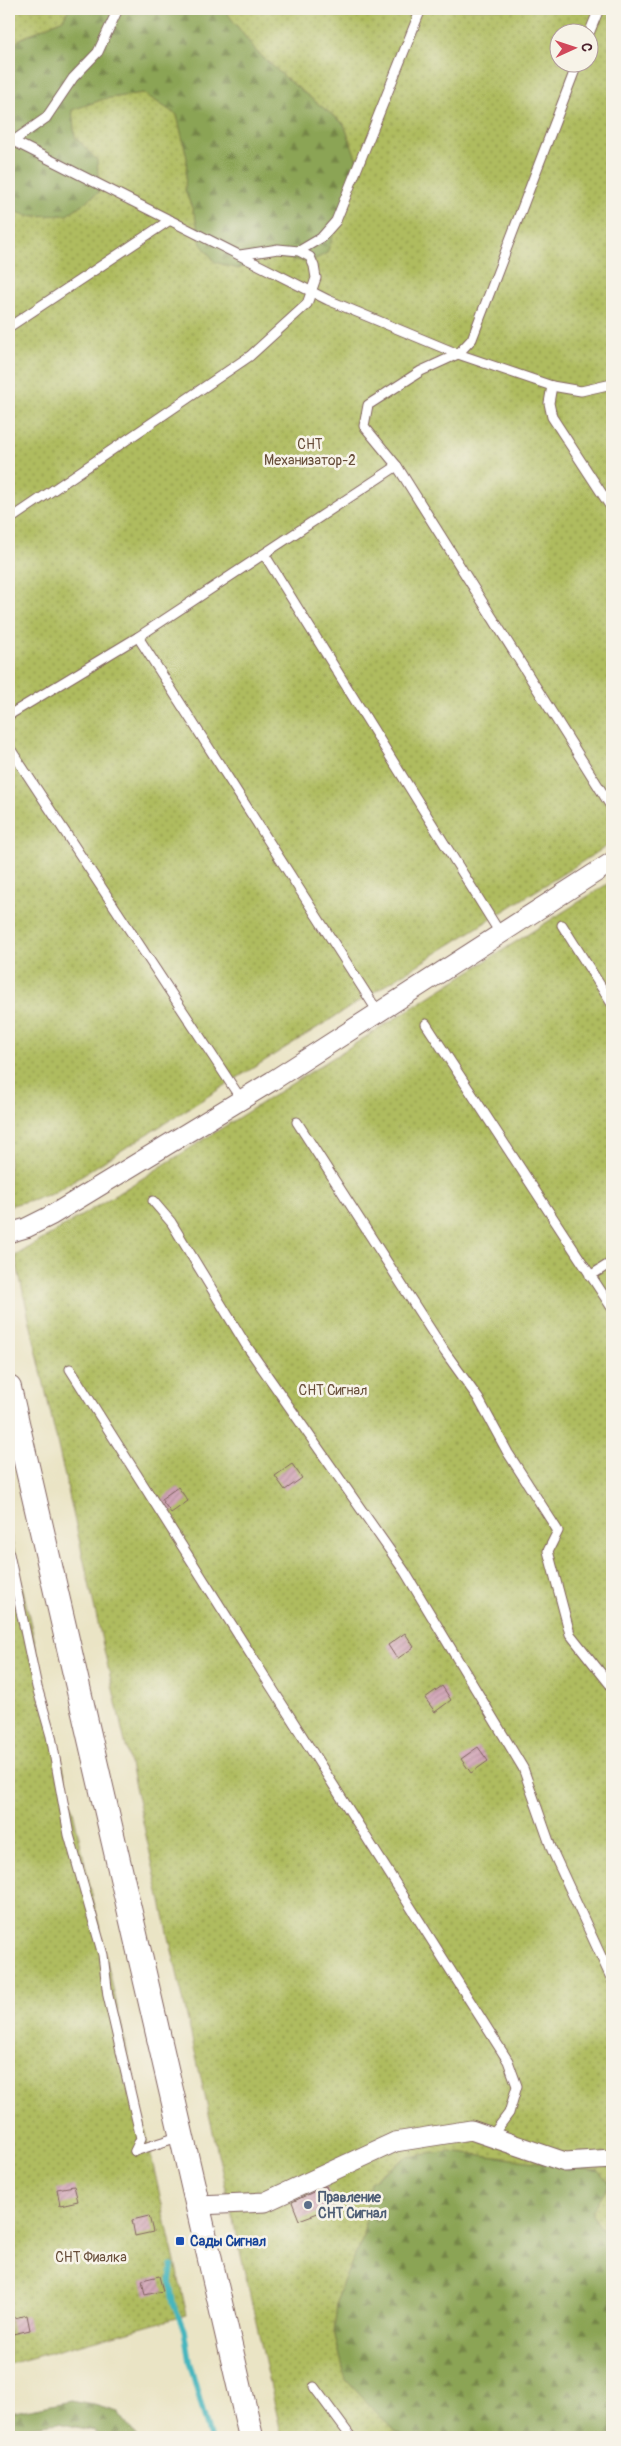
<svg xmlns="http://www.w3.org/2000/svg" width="621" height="2446" viewBox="0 0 621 2446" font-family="Pangolin,sans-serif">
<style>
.green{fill:url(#green-dots);stroke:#7c6e44;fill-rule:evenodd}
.forest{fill:url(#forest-firs);stroke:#6a6240}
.water{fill:url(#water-ripples);stroke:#486a74}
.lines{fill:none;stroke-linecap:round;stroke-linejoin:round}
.stream{stroke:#47b6be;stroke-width:5.5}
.building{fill:url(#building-hatch)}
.service-casing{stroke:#826461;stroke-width:11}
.minor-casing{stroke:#826461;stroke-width:21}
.tertiary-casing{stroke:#826461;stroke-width:26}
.service{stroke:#fff;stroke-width:9}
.minor{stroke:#fff;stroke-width:19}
.tertiary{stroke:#fff;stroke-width:24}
.service-dot{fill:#5c6f8a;stroke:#f7f3e8;stroke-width:2}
.transit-dot{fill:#1a4fb4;stroke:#f7f3e8;stroke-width:2}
.labels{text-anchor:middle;stroke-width:5;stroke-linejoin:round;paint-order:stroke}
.park-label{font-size:14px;fill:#684e3a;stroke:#f7f3e8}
.service-label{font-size:14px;font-weight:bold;fill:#4e5e75;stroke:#f7f3e8;text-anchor:start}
.transit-label{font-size:14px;font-weight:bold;fill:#164399;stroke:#f7f3e8;text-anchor:start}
</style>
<defs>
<pattern id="green-dots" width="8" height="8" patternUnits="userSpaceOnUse" patternTransform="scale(1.25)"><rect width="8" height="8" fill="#afbc5e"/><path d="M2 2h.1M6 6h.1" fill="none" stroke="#90984e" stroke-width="1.8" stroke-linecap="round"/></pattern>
<pattern id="forest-firs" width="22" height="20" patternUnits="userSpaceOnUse" patternTransform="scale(1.25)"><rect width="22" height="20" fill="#8ba455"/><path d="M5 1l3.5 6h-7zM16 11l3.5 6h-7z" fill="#748547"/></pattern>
<pattern id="water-ripples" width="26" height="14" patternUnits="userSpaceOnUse" patternTransform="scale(1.25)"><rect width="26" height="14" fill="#47b6be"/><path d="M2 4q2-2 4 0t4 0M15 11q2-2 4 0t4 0" fill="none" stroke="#3d939b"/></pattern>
<pattern id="building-hatch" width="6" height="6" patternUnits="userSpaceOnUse" patternTransform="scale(1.25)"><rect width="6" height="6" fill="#cfa0b4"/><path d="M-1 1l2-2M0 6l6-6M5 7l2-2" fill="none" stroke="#aa8293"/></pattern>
</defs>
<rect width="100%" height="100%" fill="#f7f3e8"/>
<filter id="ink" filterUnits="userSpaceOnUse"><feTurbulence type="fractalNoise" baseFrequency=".02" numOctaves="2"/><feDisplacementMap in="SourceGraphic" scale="10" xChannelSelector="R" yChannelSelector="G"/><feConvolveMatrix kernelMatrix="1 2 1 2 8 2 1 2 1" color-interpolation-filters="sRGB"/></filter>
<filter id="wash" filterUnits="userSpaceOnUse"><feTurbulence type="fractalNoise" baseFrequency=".0096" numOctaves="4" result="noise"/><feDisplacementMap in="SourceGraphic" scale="20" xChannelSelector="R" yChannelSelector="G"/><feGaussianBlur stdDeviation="1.12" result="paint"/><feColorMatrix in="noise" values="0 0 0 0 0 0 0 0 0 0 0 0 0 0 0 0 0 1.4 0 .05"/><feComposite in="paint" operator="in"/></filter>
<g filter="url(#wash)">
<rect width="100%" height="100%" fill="#eae4c5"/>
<!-- green -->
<g class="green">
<path d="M9,9H612V843L52,1194L9,1206ZM558,32H588V62H558Z"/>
<polygon points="612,881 612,2437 282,2437 15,1256 143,1178"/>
<polygon points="9,1528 187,2315 9,2364"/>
</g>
<!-- forest -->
<g class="forest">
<polygon points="69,9 224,9 256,51 288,80 344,124 358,163 327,253 310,262 270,256 238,269 215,262 201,244 195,216 185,190 187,158 177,115 143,93 104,99 72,110 75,137 97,160 99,192 67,215 28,216 9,209 9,48 20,39 63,19"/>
<polygon points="450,2151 598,2170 610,2184 591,2213 612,2244 612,2437 407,2437 394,2431 346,2380 334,2332 338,2293 363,2238 370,2182 407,2157"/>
<polygon points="71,2401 94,2405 118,2412 137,2437 101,2437 94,2431 59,2423 9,2429 9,2415 14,2412"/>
</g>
<!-- water -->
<polygon class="water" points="57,2430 75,2437 29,2437"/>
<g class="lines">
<!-- stream -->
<polyline class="stream" points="172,2266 170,2282 173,2303 184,2330 189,2361 210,2437"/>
</g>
<g id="blocks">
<!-- building -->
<g class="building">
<polygon points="292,1464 302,1478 285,1490 275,1476"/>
<polygon points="178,1487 188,1501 171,1513 161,1499"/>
<polygon points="405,1633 414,1647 397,1659 388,1645"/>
<polygon points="442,1686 451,1700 435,1712 425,1698"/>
<polygon points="478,1747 488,1761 471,1773 461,1759"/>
<polygon points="74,2186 78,2201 60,2205 57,2189"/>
<polygon points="326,2186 334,2207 299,2220 292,2202"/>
<polygon points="149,2216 153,2232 135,2236 132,2220"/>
<polygon points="159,2276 163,2291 145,2295 142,2280"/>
<polygon points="27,2315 30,2330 13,2334 10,2319"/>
</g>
</g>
</g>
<g filter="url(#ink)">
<use href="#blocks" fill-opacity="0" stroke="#826461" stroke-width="1"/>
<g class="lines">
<defs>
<g id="service">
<polyline points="588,36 599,9"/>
<polyline points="9,135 13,141 328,300 458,354 552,386 581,391 612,384"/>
<polyline points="9,144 46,118 73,78 98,52 118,9"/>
<polyline points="299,251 321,238 336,221 421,9"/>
<polyline points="9,327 170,220"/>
<polyline points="552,386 549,403 552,417 612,509"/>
<polyline points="397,466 612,808"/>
<polyline points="9,520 250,356 307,304 316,278 314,266 310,257 299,251 278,249 240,255"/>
<polyline points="264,554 500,933"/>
<polyline points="138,637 378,1012"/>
<polyline points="9,715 138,637 397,466 364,426 368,405 421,371 458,354 472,339 578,62"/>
<polyline points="9,747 241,1099"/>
<polyline points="562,925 612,1004"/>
<polyline points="426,1024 612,1308"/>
<polyline points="297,1122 445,1352 478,1398 508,1453 558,1531 548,1551 570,1634 612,1687"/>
<polyline points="153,1201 171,1222 246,1345 405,1572 523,1768 552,1850 612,1980"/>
<polyline points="590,1276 612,1262"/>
<polyline points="70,1369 508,2061 517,2086 509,2113 491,2137"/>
<polyline points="9,1554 37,1687 51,1736 69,1835 103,1955 108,1996 141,2138 135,2151"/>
<polyline points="135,2151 181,2136"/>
<polyline points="314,2387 351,2437"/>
</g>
<g id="minor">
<polyline points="9,1233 26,1228 52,1215 272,1081 612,862"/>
<polyline points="199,2205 265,2202 395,2142 471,2130 565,2162 612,2159"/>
</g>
<polyline id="tertiary" points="9,1388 251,2437"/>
</defs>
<!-- service casing -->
<use href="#service" class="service-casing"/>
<!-- minor casing -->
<use href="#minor" class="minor-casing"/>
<!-- tertiary casing -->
<use href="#tertiary" class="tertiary-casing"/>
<!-- service -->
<use href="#service" class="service"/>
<!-- minor -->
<use href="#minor" class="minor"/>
<!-- tertiary -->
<use href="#tertiary" class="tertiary"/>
</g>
</g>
<!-- markers -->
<circle class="service-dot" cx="308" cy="2205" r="5"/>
<rect class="transit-dot" x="175" y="2236" width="10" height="10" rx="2.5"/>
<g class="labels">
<!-- park labels -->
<g class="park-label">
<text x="310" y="449">СНТ<tspan x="310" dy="16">Механизатор-2</tspan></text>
<text x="333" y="1395">СНТ Сигнал</text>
<text x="91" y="2262">СНТ Фиалка</text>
</g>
<!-- service labels -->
<g class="service-label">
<text x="318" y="2202">Правление<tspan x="318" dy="16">СНТ Сигнал</tspan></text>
</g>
<!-- transit labels -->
<g class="transit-label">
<text x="190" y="2246">Сады Сигнал</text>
</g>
</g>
<!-- margin -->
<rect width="621" height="2446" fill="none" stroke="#f7f3e8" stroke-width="30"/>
<!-- north arrow -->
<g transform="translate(574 48) rotate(87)"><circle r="24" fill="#f7f3e8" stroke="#b29e9c"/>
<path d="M0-4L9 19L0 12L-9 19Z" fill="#d1495b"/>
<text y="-8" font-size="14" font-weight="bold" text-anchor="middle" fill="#4a1f2b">С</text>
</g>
</svg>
